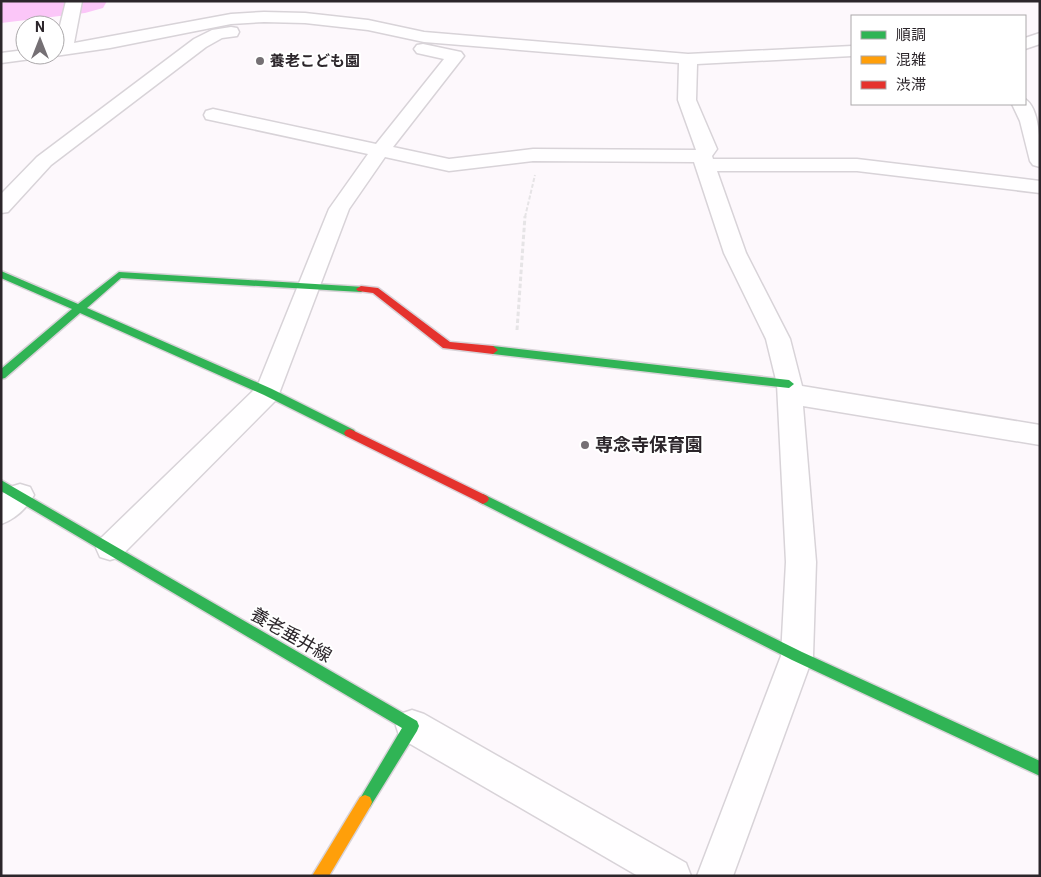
<svg xmlns="http://www.w3.org/2000/svg" width="1041" height="877" viewBox="0 0 1041 877" font-family="Roboto,'Noto Sans JP',sans-serif">
<style>
.lines{fill:none;stroke-linecap:round;stroke-linejoin:round}
.river{fill:#fbc6f8;fill-rule:evenodd}
.street-casing{stroke:#d8d3d8;stroke-width:3}
.fast-casing{stroke:#d8d3d8;stroke-width:3}
.slow-casing{stroke:#d8d3d8;stroke-width:3}
.jam-casing{stroke:#d8d3d8;stroke-width:3}
.path-far1{stroke:#e6e4e6;stroke-width:2;stroke-dasharray:4 2;stroke-linecap:butt}
.path{stroke:#e6e4e6;stroke-width:3;stroke-dasharray:4.5 2.5;stroke-linecap:butt}
.street{fill:#fffeff;fill-rule:evenodd}
.fast{fill:#30b455;fill-rule:evenodd}
.slow{fill:#ff9f0a;fill-rule:evenodd}
.jam{fill:#e5322d;fill-rule:evenodd}
.poi-dot{fill:#757074;stroke:#fff;stroke-width:2}
.labels{text-anchor:middle;stroke-width:4;stroke-linejoin:round;paint-order:stroke}
.far-poi-label{font-size:15px;font-weight:bold;fill:#2c262b;stroke:#fff;text-anchor:start}
.poi-label{font-size:18px;font-weight:bold;fill:#2c262b;stroke:#fff;text-anchor:start}
.street-label{font-size:18px;fill:#2c262b;stroke:#fff}
</style>
<rect width="100%" height="100%" fill="#fdf8fc"/>
<g class="lines">
<!-- river -->
<polygon class="river" points="22,1 107,1 103,8 85,13 1,23 1,3"/>
<defs>
<g id="street">
<polygon points="66,1 82,1 74,43 231,14 264,12 305,13 368,20 424,32 688,54 852,46 852,56 697,64 696,100 717,149 712,156 713,159 857,159 1040,181 1040,193 857,171 717,171 746,253 790,339 802,386 1040,425 1040,445 803,406 816,562 813,656 733,876 697,876 781,656 786,562 777,384 766,339 724,253 694,162 533,161 449,171 385,157 349,209 277,399 120,557 110,560 100,557 96,548 100,539 257,387 329,209 368,154 206,119 204,115 206,111 213,109 376,144 444,59 417,53 414,49 417,45 423,44 461,52 464,56 393,147 449,159 533,149 696,150 678,100 679,63 424,42 368,30 305,23 264,22 231,24 110,48 55,56 50,55 55,55 55,46"/>
<polygon points="231,27 237,28 239,32 237,36 222,38 206,47 51,165 8,212 1,213 1,194 37,157 194,39 212,30"/>
<polygon points="1040,33 1040,44 1025,49 1025,38"/>
<polygon points="25,50 25,55 34,55 31,59 1,63 1,53"/>
<path d="M1025,99C1041,109 1040,149 1040,167L1033,165L1030,161L1020,121L1012,104H1025Z"/>
<path d="M20,484L30,487L34,495C27,508 15,519 1,524V495L10,487Z"/>
<polygon points="412,710 424,714 686,863 691,876 638,876 400,738 396,726 400,714"/>
</g>
<g id="fast">
<polygon points="1,271 78,304 119,272 364,287 366,289 361,292 121,278 87,308 272,389 354,430 356,433 354,436 346,436 264,395 80,313 5,378 1,379 1,369 72,309 1,278"/>
<polygon points="493,346 789,380 794,384 789,388 493,354 488,350"/>
<polygon points="1,480 417,721 419,726 417,731 370,807 365,809 360,807 358,802 402,728 1,491"/>
<polygon points="483,494 802,652 1040,761 1040,776 792,660 479,502 477,499 479,496"/>
</g>
<polygon id="slow" points="365,795 370,797 372,802 370,807 329,876 312,876 360,797"/>
<g id="jam">
<polygon points="361,286 378,288 450,342 493,346 498,350 493,354 443,348 373,293 358,291 356,289"/>
<polygon points="350,429 487,496 489,499 487,502 483,504 479,502 346,436 344,433 346,430"/>
</g>
</defs>
<!-- street casing -->
<use href="#street" class="street-casing"/>
<!-- fast casing -->
<use href="#fast" class="fast-casing"/>
<!-- slow casing -->
<use href="#slow" class="slow-casing"/>
<!-- jam casing -->
<use href="#jam" class="jam-casing"/>
<!-- path-far1 -->
<polyline class="path-far1" points="525,217 535,175"/>
<!-- path -->
<polyline class="path" points="517,330 525,216"/>
<!-- street -->
<use href="#street" class="street"/>
<!-- fast -->
<use href="#fast" class="fast"/>
<!-- slow -->
<use href="#slow" class="slow"/>
<!-- jam -->
<use href="#jam" class="jam"/>
</g>
<!-- markers -->
<g class="poi-dot">
<circle cx="260" cy="61" r="5"/>
<circle cx="585" cy="445" r="5"/>
</g>
<g class="labels">
<!-- far-poi labels -->
<g class="far-poi-label">
<text x="270" y="66">養老こども園</text>
</g>
<!-- poi labels -->
<g class="poi-label">
<text x="595" y="451">専念寺保育園</text>
</g>
<!-- street labels -->
<g class="street-label">
<text transform="translate(291 635) rotate(30)" y="6">養老垂井線</text>
</g>
</g>
<!-- border -->
<rect width="1041" height="877" fill="none" stroke="#2c262b" stroke-width="5"/>
<!-- legend -->
<rect x="851" y="15" width="175" height="90" fill="#ffffff" stroke="#aba8aa"/>
<rect x="861" y="31" width="25" height="8" fill="#30b455" stroke="#aba8aa"/>
<text x="896" y="40" font-size="15" fill="#2c262b">順調</text>
<rect x="861" y="56" width="25" height="8" fill="#ff9f0a" stroke="#aba8aa"/>
<text x="896" y="65" font-size="15" fill="#2c262b">混雑</text>
<rect x="861" y="81" width="25" height="8" fill="#e5322d" stroke="#aba8aa"/>
<text x="896" y="90" font-size="15" fill="#2c262b">渋滞</text>
<!-- north arrow -->
<g transform="translate(40 40)"><circle r="24" fill="#ffffff" stroke="#aba8aa"/>
<path d="M0-4L9 19L0 12L-9 19Z" fill="#757074"/>
<text y="-8" font-size="14" font-weight="bold" text-anchor="middle" fill="#2c262b">N</text>
</g>
</svg>
